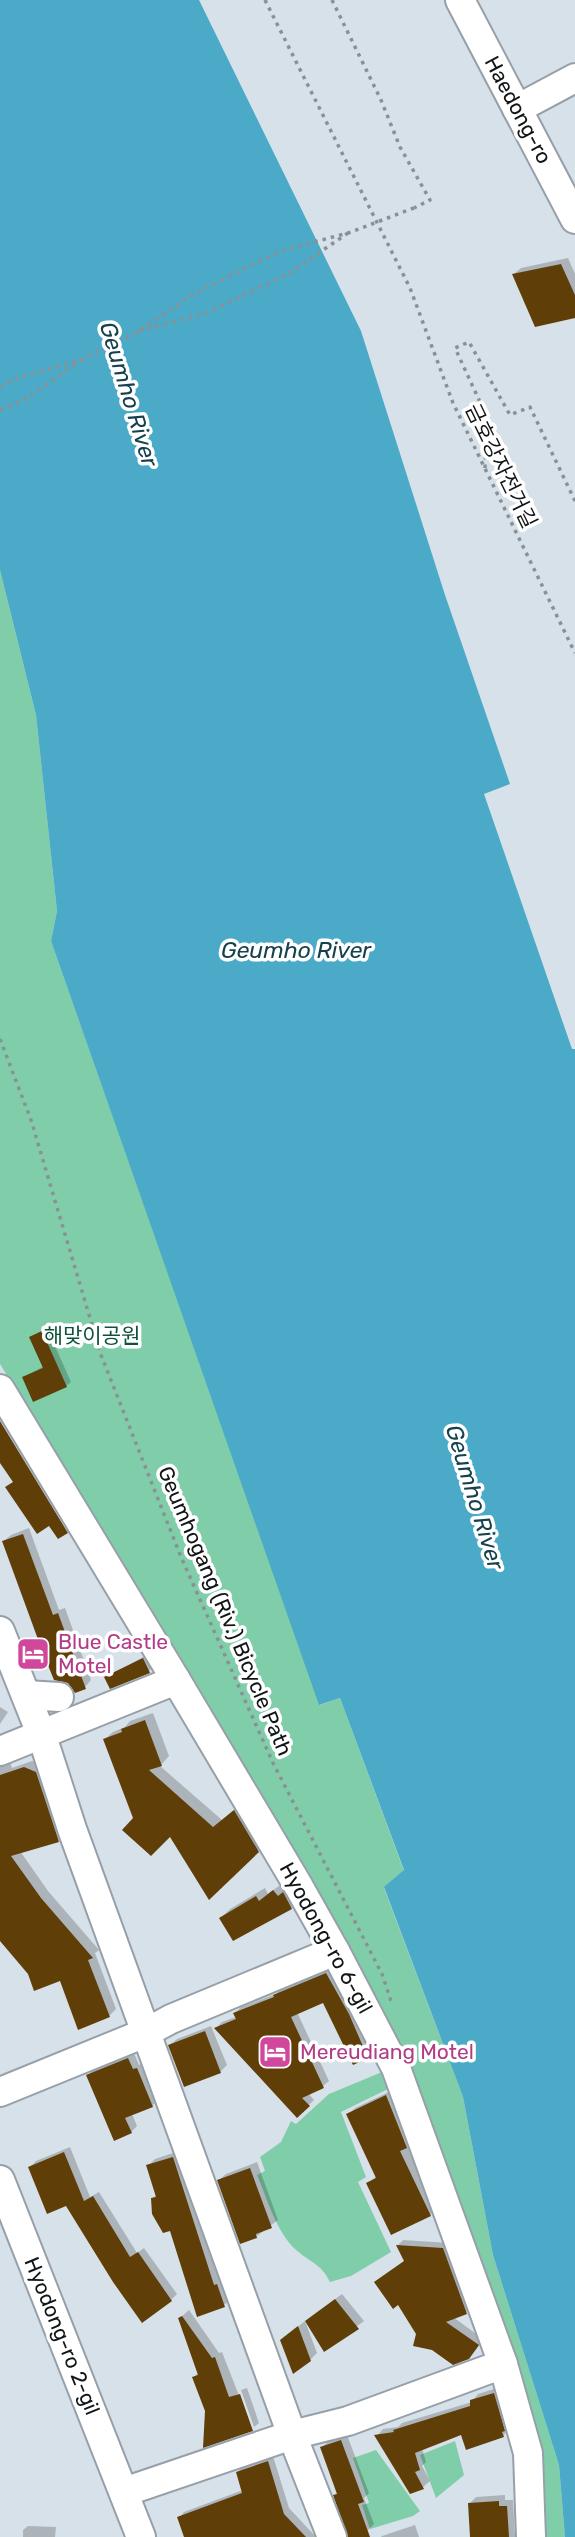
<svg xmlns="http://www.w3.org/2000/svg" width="575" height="2537" viewBox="0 0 575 2537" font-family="Rubik,'Noto Sans KR',sans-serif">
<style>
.green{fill:#80cea9}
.water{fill:#4aaac7}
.shadow{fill:#0003}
.building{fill:#5f3e08}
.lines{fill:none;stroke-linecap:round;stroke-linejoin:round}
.minor-casing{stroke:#97a0a8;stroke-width:32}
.path{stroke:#899196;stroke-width:3.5;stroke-dasharray:3.5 5;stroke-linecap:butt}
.minor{stroke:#fff;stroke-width:28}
.path-bridge{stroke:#899196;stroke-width:3.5;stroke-dasharray:3.5 5;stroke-linecap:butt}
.labels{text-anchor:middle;stroke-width:7;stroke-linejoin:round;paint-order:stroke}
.street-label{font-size:21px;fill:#111517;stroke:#fff}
.park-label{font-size:21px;fill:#105239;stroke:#fff}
.hotel-label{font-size:21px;fill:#b23c85;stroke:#fff;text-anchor:start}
.water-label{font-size:23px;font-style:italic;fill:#16414e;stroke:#fff}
</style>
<rect width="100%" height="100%" fill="#d7e1e9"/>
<!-- green -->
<g class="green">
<polygon points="0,570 36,715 57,911 51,941 320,1705 340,1698 404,1871 384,1888 463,2097 493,2255 559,2465 565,2537 534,2537 508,2359 299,1875 149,1605 0,1364"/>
<path d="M382,2072L388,2089L341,2112L366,2177L358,2182L391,2252L351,2276L330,2282C321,2263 309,2262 295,2249C276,2231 267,2198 257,2175L265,2171L260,2157L281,2142L291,2121L296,2124L329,2094Z"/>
<polygon points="455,2441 464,2475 436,2498 420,2455"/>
<polygon points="376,2450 420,2511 413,2516 370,2529 362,2505 369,2503 353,2458"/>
</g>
<!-- water -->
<polygon class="water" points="0,0 199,0 361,331 445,595 510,784 484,794 572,1049 575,1049 575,2537 565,2537 559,2465 493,2255 463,2097 384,1887 404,1870 340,1698 319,1705 51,941 57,911 36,715 0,570"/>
<!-- shadow -->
<g class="shadow">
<polygon points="568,258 575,274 575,316 514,274 521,268"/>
<polygon points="47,1328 71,1382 66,1386 24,1377 44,1366 31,1337"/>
<polygon points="9,1426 71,1528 68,1530 6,1428"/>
<polygon points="29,1528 59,1610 65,1608 91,1680 85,1687 4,1541 11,1535"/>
<polygon points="147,1655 153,1667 149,1671 106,1677"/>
<polygon points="0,1707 8,1712 0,1724"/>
<polygon points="153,1713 169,1756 160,1766 222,1820 242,1803 266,1843 209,1897 171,1834 135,1818 105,1739 113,1732 125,1727 130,1721"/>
<polygon points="0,1758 9,1760 12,1768 32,1761 42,1765 65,1833 58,1840 20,1851 48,1891 99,1950 95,1953 116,2009 109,2016 61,1979 29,1973 0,1939"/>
<polygon points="283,1883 300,1899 291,1908 234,1939 221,1918 230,1909 265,1888 268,1894"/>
<polygon points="332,1968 373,2051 367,2057 324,2001 297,2012 329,2081 323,2086 308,2093 314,2100 297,2116 216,2028 222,2022 236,2017 235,2013 241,2007 276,1994 281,1989"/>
<polygon points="211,2026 227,2065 220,2072 170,2045 177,2039"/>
<polygon points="134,2053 139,2065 143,2063 158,2100 152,2106 132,2114 137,2126 131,2132 88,2075 94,2069"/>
<polygon points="393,2090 413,2140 407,2146 437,2208 430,2215 392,2233 368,2183 377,2176 348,2115 355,2108"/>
<polygon points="70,2147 90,2197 99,2192 137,2253 144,2248 177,2294 171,2300 30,2167 36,2161"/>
<polygon points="179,2151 231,2299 224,2305 152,2199 157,2194 148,2166 155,2159"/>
<polygon points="257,2162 278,2220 257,2236 219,2180 226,2174"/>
<polygon points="403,2240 449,2243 472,2306 466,2312 453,2317 483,2339 475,2351 418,2334 406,2261 398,2245"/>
<polygon points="342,2294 364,2321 325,2350 314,2315"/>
<polygon points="189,2310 219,2353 222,2352 252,2429 206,2411 194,2377 199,2372 180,2318"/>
<polygon points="305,2321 317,2353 310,2360 289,2334"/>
<polygon points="500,2387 509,2429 503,2436 462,2433 422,2448 426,2462 422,2466 430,2481 423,2487 410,2492 377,2436 383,2429 398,2427 402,2423 472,2402 478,2394"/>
<polygon points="247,2388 259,2423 254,2427 241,2390"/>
<polygon points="347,2435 369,2493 364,2498 374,2524 367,2531 350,2537 335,2495 339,2492 322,2447 329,2441"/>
<polygon points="273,2456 289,2508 316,2537 186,2537 179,2518 184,2512 243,2490 238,2472 243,2466"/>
<polygon points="505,2495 505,2500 513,2500 515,2537 472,2537 470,2503 476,2497"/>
<polygon points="415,2525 419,2537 381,2537 382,2536"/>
<polygon points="28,2526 56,2527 55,2537 23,2537 23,2530"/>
</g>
<!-- building -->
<g class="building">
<polygon points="561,264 575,295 575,318 535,327 512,274"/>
<polygon points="42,1331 67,1387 33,1402 22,1377 43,1368 29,1337"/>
<polygon points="0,1421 68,1533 58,1539 49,1526 37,1534 5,1487 13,1482 0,1463"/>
<polygon points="23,1534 53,1615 58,1613 86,1689 75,1693 68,1683 54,1680 43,1653 2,1541"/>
<polygon points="143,1658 150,1673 110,1689 104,1677"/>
<polygon points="145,1720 162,1766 149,1770 213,1827 234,1810 259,1852 209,1900 170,1837 151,1856 122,1830 133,1818 103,1739 122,1732 121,1729"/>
<polygon points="24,1767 36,1772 59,1842 11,1856 41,1898 93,1958 88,1960 110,2017 78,2030 60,1981 34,1991 28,1974 0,1941 0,1775"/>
<polygon points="273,1890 278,1896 283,1892 292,1909 233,1941 219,1918 256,1896 259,1901"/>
<polygon points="326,1973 349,2014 368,2058 353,2065 323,2003 291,2017 324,2088 302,2098 310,2106 297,2118 214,2028 236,2019 233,2013 274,1997 273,1995"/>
<polygon points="205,2031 221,2073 184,2087 168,2045"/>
<polygon points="128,2058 133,2069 137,2068 153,2107 125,2118 132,2133 114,2141 86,2075"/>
<polygon points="386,2095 407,2148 400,2151 431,2216 391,2235 366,2183 376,2178 346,2114"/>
<polygon points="64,2152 84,2201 93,2196 130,2257 138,2252 172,2301 142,2323 113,2282 66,2206 47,2214 28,2167"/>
<polygon points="173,2157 214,2285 217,2284 225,2307 197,2317 170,2231 163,2233 152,2214 151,2198 156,2197 146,2165"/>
<polygon points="250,2168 272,2228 256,2234 257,2238 240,2244 217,2180"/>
<polygon points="396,2245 443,2248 467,2314 446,2322 479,2345 469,2359 453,2365 432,2350 413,2346 416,2334 398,2305 393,2309 374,2282 404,2261"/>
<polygon points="335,2299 359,2329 324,2352 305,2321"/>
<polygon points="182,2316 212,2358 215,2357 229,2397 240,2394 253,2431 203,2448 205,2411 192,2377 198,2375 178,2318"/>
<polygon points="298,2326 311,2361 293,2374 280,2340"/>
<polygon points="494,2393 505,2431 502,2432 504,2437 466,2450 461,2435 415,2453 420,2470 415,2472 424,2489 410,2494 374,2435 394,2432 393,2430 470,2406 470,2400"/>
<polygon points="341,2440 364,2502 358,2504 370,2537 348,2537 333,2495 337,2494 320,2447"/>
<polygon points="268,2461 284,2514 306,2537 184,2537 177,2517 242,2493 236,2472"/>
<polygon points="499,2501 499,2506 507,2506 509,2537 470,2537 468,2503"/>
</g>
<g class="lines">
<defs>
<g id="minor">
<polyline points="460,0 575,219"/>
<polyline points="517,109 575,78"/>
<polyline points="0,1389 176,1680 299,1887 335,1951 396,2068 503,2364 528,2453 531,2537"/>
<polyline points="0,1631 42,1736 72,1829 292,2435 332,2537"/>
<polyline points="26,1695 59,1697"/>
<polyline points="0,1751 176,1680"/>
<polyline points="0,2092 145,2033 171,2019 335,1951"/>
<polyline points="0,2180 141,2537"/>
<polyline points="124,2492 292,2435 348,2421 503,2364"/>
</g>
</defs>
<!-- minor casing -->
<use href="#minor" class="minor-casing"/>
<!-- path -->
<g class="path">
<polyline points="265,0 410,288 453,403 575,653"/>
<polyline points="332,0 381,100 400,147 430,200 414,208"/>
<polyline points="139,331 206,313 288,274 348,233"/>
<polyline points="0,410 27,398 81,360"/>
<polyline points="485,468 487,417 455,348 469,342 510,415 530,407 575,501"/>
<polyline points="0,1039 31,1120 101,1355 181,1557 273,1763 382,1974 392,2004"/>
</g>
<!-- minor -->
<use href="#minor" class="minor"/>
<!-- path-bridge -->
<polyline class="path-bridge" points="0,387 20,377 81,360 139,331 192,295 280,251 348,233 414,208"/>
</g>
<!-- icons -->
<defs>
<symbol id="hotel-square" viewBox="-11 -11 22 22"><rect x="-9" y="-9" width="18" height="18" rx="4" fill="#d1479c" stroke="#fff"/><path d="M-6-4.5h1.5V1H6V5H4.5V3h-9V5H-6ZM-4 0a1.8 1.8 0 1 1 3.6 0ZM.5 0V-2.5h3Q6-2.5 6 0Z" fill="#fff"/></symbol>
</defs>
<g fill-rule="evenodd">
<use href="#hotel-square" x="14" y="1635" width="38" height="38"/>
<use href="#hotel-square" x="256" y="2033" width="38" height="38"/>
</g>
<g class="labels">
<!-- street labels -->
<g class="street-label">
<text transform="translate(518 110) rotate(62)" y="7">Haedong-ro</text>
<text transform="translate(501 466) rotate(64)" y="7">금호강자전거길</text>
<text transform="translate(225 1611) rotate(67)" y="7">Geumhogang (Riv.) Bicycle Path</text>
<text transform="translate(326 1938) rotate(61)" y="7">Hyodong-ro 6-gil</text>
<text transform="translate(62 2336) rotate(68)" y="7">Hyodong-ro 2-gil</text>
</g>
<!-- park labels -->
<g class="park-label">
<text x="92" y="1343">해맞이공원</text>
</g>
<!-- hotel labels -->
<g class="hotel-label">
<text x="58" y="1649">Blue Castle<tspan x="58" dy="24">Motel</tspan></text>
<text x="300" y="2059">Mereudiang Motel</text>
</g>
<!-- water labels -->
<g class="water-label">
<text transform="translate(129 394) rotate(73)" y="8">Geumho River</text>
<text x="296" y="958">Geumho River</text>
<text transform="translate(475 1497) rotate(73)" y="8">Geumho River</text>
</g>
</g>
</svg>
